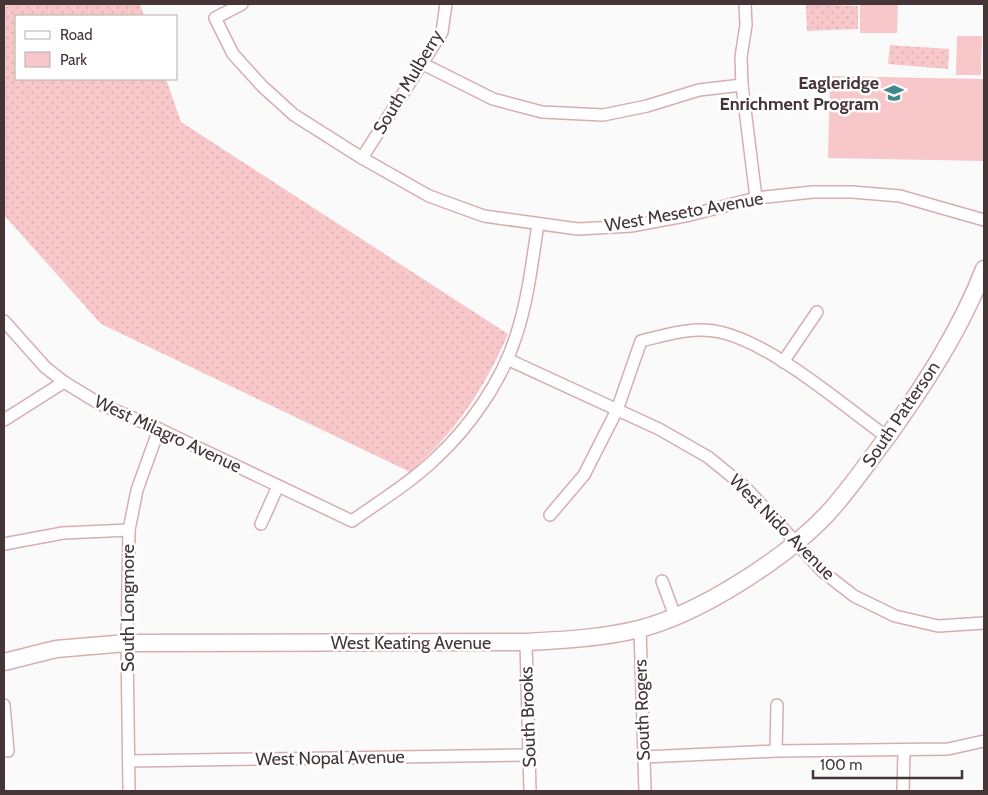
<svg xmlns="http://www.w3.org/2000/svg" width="988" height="795" viewBox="0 0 988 795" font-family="Cabin,sans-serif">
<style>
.green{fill:url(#green-dots)}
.pitch{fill:#f8c7c9}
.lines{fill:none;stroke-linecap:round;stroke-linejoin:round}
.street-casing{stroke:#d7aeb0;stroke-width:14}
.secondary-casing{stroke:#d7aeb0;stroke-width:19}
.street{stroke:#fff;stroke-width:11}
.secondary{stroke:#fff;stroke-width:16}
.labels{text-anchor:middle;stroke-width:5;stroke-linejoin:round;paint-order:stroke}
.street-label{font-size:18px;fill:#453536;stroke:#fff}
.poi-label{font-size:18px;font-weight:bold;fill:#453536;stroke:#fff;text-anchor:end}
</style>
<defs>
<pattern id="green-dots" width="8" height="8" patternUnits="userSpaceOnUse" patternTransform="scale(1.25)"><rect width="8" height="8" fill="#f8c7c9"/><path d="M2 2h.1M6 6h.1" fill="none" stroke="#d6acad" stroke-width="1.8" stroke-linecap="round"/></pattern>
</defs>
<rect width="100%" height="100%" fill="#fafafa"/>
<!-- green -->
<g class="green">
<path d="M4,4H140L144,16H16V79H166L181,122L508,334C485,388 455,433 410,472L101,324L4,215Z"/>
<polygon points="806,4 858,6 858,29 807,31"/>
<polygon points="890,45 949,49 948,69 888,64"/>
</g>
<!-- pitch -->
<g class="pitch">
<polygon points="860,4 898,4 897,33 860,33"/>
<polygon points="957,36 982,36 981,75 956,75"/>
<polygon points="830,76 984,79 984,161 828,158"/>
</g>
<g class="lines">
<defs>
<g id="street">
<polyline points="242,4 215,18 233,54 262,86 294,115 362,158 429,196 484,216 578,229 631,226 690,215 756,198 813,192 852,192 900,196 984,220"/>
<polyline points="745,4 746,25 741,57 742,85 756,198"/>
<polyline points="423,64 493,99 542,112 603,115 647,106 699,90 742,85"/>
<polyline points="362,158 442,32 446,4"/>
<path d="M4,321L45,367L64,382L100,404L159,429L352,521C380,501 410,483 435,459C469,428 502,381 516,336C528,300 532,262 538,224"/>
<polyline points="507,359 659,429 708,457 746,488 822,571 854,596 895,616 938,626 984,623"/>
<polyline points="783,362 817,312"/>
<polyline points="4,420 64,382"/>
<path d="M550,515L584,475L617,410L641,341C666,335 693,326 720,332C773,344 841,404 887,437"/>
<polyline points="261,524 278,486"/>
<polyline points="4,544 63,533 129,530"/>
<polyline points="662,581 675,616"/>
<polyline points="640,629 645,791"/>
<polyline points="526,642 530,791"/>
<polyline points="4,705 8,751"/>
<polyline points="776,751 777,705"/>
<polyline points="644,757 776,751 948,749 984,741"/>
<polyline points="129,761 530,755"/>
<polyline points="129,791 127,643 129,530 137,490 159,429"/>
<polyline points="903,791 904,751"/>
</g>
<path id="secondary" d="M4,662L56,649L127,643L526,642C564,640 603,638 639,629C699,614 785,559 828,513C850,489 868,462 888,436C925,384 961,329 984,269"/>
</defs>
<!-- street casing -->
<use href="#street" class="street-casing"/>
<!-- secondary casing -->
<use href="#secondary" class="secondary-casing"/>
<!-- street -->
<use href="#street" class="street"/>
<!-- secondary -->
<use href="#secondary" class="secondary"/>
</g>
<!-- icons -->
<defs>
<symbol id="school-bare" viewBox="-9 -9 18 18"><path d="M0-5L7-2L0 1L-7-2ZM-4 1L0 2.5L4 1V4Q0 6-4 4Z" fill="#428987" stroke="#fff" stroke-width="2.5" paint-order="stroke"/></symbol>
</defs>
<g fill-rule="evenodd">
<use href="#school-bare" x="880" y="79" width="28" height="28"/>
</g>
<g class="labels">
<!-- street labels -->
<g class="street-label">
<text transform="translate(408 82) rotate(-59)" y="6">South Mulberry</text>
<text transform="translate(684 212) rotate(-10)" y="6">West Meseto Avenue</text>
<text transform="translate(901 414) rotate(-56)" y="6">South Patterson</text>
<text transform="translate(168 434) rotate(25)" y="6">West Milagro Avenue</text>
<text transform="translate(782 527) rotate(45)" y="6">West Nido Avenue</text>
<text transform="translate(128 608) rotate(-90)" y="6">South Longmore</text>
<text x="411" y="649">West Keating Avenue</text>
<text transform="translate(642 710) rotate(-92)" y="6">South Rogers</text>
<text transform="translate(528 717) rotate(-92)" y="6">South Brooks</text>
<text transform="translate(330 758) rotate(-1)" y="6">West Nopal Avenue</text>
</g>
<!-- poi labels -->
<g class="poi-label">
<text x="879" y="89">Eagleridge<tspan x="879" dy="21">Enrichment Program</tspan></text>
</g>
</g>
<!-- border -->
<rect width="988" height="795" fill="none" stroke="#453536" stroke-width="10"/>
<!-- legend -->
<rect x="15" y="15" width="162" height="65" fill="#ffffff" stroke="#b5aeaf"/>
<rect x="25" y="31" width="25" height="8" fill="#ffffff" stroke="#b5aeaf"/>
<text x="60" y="40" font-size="15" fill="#453536">Road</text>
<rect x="25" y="52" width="25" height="15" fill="#f8c7c9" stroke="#b5aeaf"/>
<text x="60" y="65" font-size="15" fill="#453536">Park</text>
<!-- scale -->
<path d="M813 770v8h149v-8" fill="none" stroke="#453536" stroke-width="2.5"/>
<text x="820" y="770" font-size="15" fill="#453536" stroke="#ffffff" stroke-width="4" paint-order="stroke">100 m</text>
</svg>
